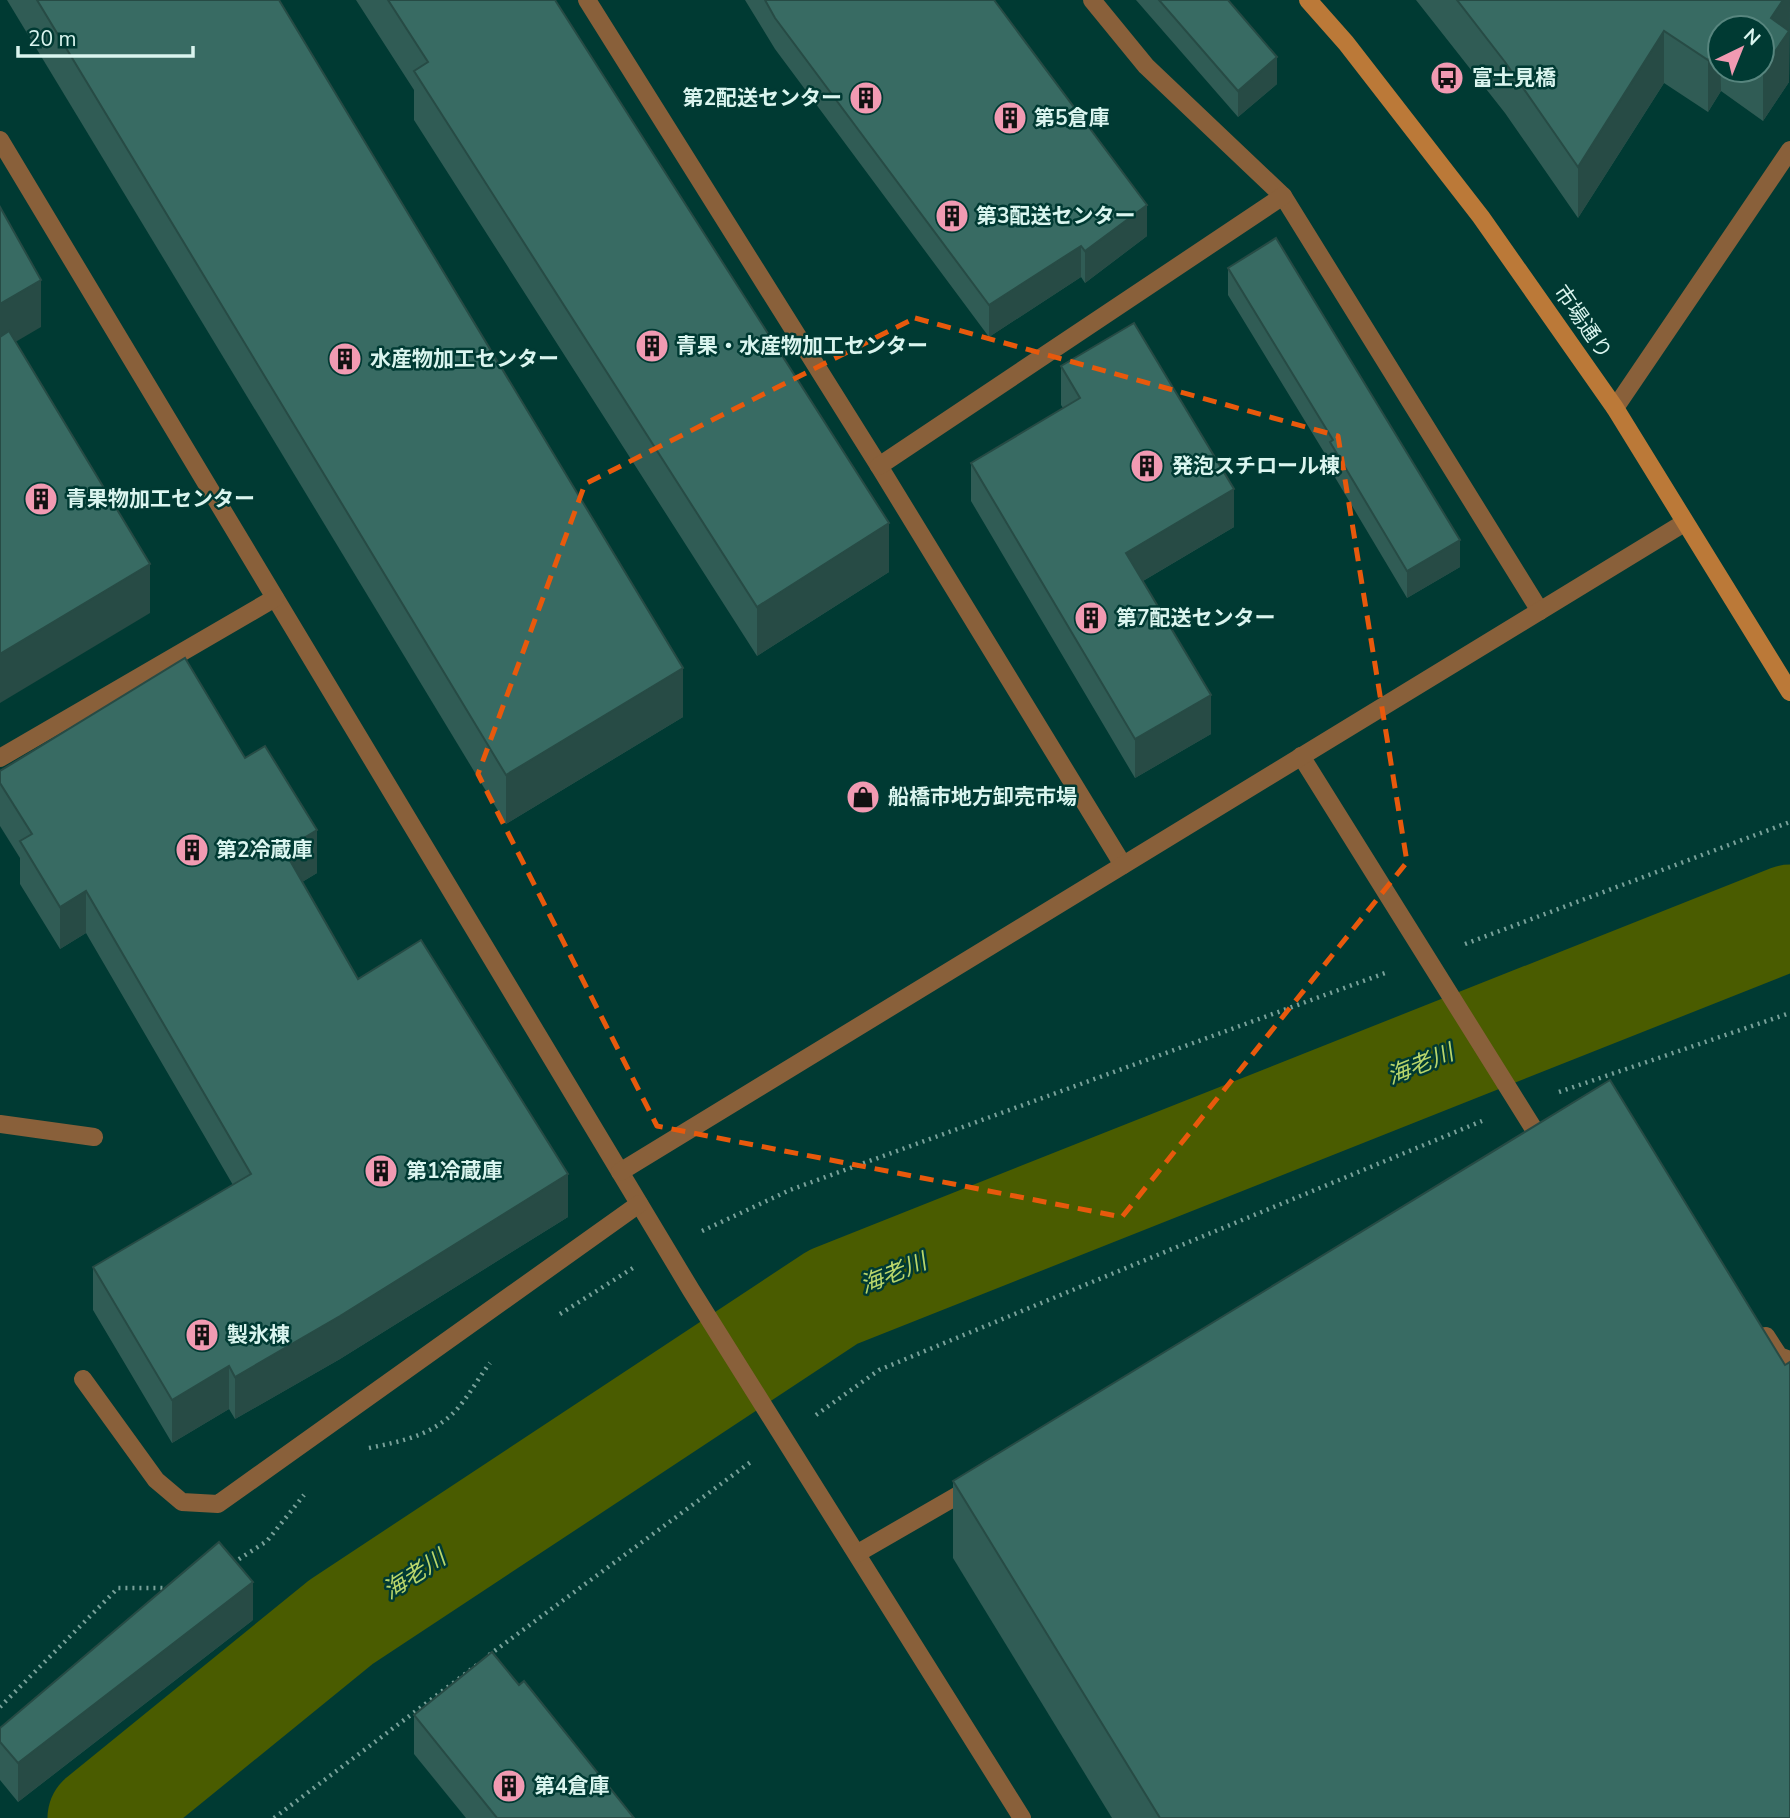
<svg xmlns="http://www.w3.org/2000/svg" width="1790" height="1818" viewBox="0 0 1790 1818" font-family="'Nunito Sans','Noto Sans JP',sans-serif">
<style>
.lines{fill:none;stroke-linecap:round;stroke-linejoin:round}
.river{stroke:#4a5c00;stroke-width:105}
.path{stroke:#78a19a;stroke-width:4.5;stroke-dasharray:2 5;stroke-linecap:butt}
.lane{stroke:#89603a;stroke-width:18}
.street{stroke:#89603a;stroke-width:18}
.secondary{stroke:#bb7938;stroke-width:18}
.wall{fill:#305c55;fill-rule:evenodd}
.shaded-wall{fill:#274b45}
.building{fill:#386b63;stroke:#274b45;stroke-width:2}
.marked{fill:none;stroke:#e8590c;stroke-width:5;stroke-dasharray:14 9;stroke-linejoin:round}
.labels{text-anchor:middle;stroke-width:5;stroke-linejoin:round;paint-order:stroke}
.poi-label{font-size:21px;font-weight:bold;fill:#daf5ef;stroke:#003a33;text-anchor:start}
.street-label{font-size:21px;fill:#daf5ef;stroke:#003a33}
.water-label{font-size:23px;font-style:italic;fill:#b9d66b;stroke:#003a33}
</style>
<rect width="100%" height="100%" fill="#003a33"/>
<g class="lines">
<!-- river -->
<polyline class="river" points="100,1818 341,1622 833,1297 1790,917"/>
<!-- path -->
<g class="path">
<polyline points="1465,944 1790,822"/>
<polyline points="1559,1092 1790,1013"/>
<polyline points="702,1231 790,1190 1388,972"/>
<polyline points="560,1314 633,1268"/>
<polyline points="816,1415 879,1370 1482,1121"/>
<path d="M369,1448C403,1441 434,1435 458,1408C470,1394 479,1377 490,1363"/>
<polyline points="233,1563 267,1541 304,1495"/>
<polyline points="489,1655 752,1461"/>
<polyline points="0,1707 118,1588 170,1588"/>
<polyline points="274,1818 477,1665"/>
</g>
<!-- lane -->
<g class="lane">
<polyline points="587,0 879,466 1123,865"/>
<polyline points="1092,0 1146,66 1283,196 1540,611"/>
<polyline points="0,140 691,1290 1022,1818"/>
<polyline points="879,466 1283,196"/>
<polyline points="1301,756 1545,1147"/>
<polyline points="0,758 275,598"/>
<polyline points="0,1124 94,1137"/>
<polyline points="620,1172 1684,523"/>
<polyline points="1766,1336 1779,1356 1790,1360"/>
<polyline points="83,1379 156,1480 182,1502 218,1504 639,1204"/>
<polyline points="858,1553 974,1486"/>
</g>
<!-- street -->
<polyline class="street" points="1615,408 1790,150"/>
<!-- secondary -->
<polyline class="secondary" points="1308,0 1346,43 1481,217 1615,408 1790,692"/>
</g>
<!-- wall -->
<g class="wall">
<polygon points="7,0 279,0 683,717 506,824"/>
<polygon points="356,0 555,0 889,572 757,656 414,120 414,90"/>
<polygon points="745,0 994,0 1147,236 1085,283 1081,277 989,337 775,49"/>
<polygon points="1136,0 1228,0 1277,84 1238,117"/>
<path d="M1416,0H1790L1789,82L1763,121L1721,91L1708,112L1664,83L1578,218L1505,113ZM1720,28H1762V70H1720Z"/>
<polygon points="1228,268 1460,567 1407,598 1330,469 1330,462 1228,295"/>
<polygon points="1061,366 1234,527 1143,581 1211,734 1135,778 971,501 971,463 1063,408 1061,405"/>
<polygon points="245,758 317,873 302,882 358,979 568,1217 340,1359 235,1419 229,1409 172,1443 93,1310 93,1267 233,1185 86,933 60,949 20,884 20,858 0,826 0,771"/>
<polygon points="1785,1365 1790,1818 1112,1818 953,1558 953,1481"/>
<polygon points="253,1620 18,1802 0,1780 0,1728"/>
<polygon points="519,1685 634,1818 466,1818 414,1754 414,1715"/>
</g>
<!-- shaded-wall -->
<g class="shaded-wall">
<polygon points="1783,0 1790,0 1789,82 1763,121 1763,69 1771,18"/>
<polygon points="1664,31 1664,83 1578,218 1578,167"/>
<polygon points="1720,41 1721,91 1708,112 1708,60"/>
<polygon points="1277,57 1277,84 1238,117 1238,91"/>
<polygon points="1147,205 1147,236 1085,283 1085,251"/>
<polygon points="1081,246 1081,277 989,337 989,305"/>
<polygon points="41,280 41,327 0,351 0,304"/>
<polygon points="1234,489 1234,527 1126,591 1126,553"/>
<polygon points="889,523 889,572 757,656 757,607"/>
<polygon points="1460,540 1460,567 1407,598 1407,571"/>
<polygon points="150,564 150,613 0,703 0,654"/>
<polygon points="683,668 683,717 506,824 506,775"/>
<polygon points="1211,695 1211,734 1135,778 1135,739"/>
<polygon points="317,830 317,873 284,893 284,850"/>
<polygon points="86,891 86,933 60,949 60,907"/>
<polygon points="568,1174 568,1217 340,1359 235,1419 235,1377"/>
<polygon points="229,1366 229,1409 172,1443 172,1400"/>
<polygon points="253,1582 253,1620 18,1802 18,1763"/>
</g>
<!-- building -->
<g class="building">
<polygon points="37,0 279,0 683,668 506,775"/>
<polygon points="388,0 555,0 889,523 757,607 414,71 428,62"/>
<polygon points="765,0 994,0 1147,205 1085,251 1081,246 989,305 775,18"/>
<polygon points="1159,0 1228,0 1277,57 1238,91"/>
<polygon points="1457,0 1783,0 1771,18 1789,31 1763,69 1762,28 1720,28 1720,41 1708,60 1664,31 1578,167 1505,62"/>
<polygon points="0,207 41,280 0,304"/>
<polygon points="1276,238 1460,540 1407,571 1330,442 1333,440 1228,268"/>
<polygon points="1134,323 1234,489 1126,553 1211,695 1135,739 971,463 1080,398 1061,366"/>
<polygon points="9,331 150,564 0,654 0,337"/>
<polygon points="185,658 245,758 265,746 317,830 284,850 358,979 421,940 568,1174 340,1316 235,1377 229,1366 172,1400 93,1267 251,1174 86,891 60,907 20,841 32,834 0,783 0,771"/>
<polygon points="1610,1080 1785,1365 1790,1362 1790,1818 1160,1818 953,1481"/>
<polygon points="219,1542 253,1582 18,1763 0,1742 0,1728"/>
<polygon points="492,1652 519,1685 524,1681 634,1818 497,1818 414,1715"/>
</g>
<!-- marked area -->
<path class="marked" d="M915,318L1338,436L1407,862L1122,1217L657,1126L478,774L585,484Z"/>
<!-- icons -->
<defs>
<symbol id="bus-disc" viewBox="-11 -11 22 22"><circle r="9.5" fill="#f19ab2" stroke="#003a33"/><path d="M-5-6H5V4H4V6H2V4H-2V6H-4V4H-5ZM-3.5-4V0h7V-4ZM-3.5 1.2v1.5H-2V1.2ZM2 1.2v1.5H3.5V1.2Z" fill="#111"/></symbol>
<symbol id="building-disc" viewBox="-11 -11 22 22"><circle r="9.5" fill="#f19ab2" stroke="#003a33"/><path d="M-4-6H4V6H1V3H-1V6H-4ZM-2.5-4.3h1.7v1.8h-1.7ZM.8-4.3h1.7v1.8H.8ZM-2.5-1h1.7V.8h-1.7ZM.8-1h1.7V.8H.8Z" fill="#111"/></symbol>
<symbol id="shop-disc" viewBox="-11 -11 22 22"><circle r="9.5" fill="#f19ab2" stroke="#003a33"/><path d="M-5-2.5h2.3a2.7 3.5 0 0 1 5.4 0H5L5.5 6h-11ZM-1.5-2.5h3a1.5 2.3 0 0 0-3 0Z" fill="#111"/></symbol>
</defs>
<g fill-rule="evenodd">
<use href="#bus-disc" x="1428" y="59" width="38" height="38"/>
<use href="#building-disc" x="847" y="79" width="38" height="38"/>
<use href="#building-disc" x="991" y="99" width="38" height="38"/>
<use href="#building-disc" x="933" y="197" width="38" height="38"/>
<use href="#building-disc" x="633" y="327" width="38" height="38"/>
<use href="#building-disc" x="326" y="340" width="38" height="38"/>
<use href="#building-disc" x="1128" y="447" width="38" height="38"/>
<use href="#building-disc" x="22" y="480" width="38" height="38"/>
<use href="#building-disc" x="1072" y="599" width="38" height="38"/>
<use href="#shop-disc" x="844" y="778" width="38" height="38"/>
<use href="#building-disc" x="173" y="831" width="38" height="38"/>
<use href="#building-disc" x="362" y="1152" width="38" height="38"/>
<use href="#building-disc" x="183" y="1316" width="38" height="38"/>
<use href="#building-disc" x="490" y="1767" width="38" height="38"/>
</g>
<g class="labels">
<!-- poi labels -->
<g class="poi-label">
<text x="1472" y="85">富士見橋</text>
<text x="842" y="105" text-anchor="end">第2配送センター</text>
<text x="1034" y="125">第5倉庫</text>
<text x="976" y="223">第3配送センター</text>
<text x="676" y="353">青果・水産物加工センター</text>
<text x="370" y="366">水産物加工センター</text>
<text x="1172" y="473">発泡スチロール棟</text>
<text x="66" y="506">青果物加工センター</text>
<text x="1116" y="625">第7配送センター</text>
<text x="888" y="804">船橋市地方卸売市場</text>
<text x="216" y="857">第2冷蔵庫</text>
<text x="406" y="1178">第1冷蔵庫</text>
<text x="227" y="1342">製氷棟</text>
<text x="534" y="1793">第4倉庫</text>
</g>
<!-- street labels -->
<g class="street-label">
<text transform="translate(1583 322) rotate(55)" y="7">市場通り</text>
</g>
<!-- water labels -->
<g class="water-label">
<text transform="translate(1420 1064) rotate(-22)" y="8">海老川</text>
<text transform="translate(893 1273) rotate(-22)" y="8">海老川</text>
<text transform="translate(414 1574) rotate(-33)" y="8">海老川</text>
</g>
</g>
<!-- north arrow -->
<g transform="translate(1741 49) rotate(43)"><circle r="33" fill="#003a33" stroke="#57857e" stroke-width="2"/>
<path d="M0-5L12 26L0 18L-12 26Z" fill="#f19ab2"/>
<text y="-10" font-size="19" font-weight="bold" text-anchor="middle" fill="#daf5ef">N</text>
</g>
<!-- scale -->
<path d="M18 46v10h175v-10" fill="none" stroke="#daf5ef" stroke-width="3.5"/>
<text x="28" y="46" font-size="21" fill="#daf5ef" stroke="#003a33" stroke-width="5" paint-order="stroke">20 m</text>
</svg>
